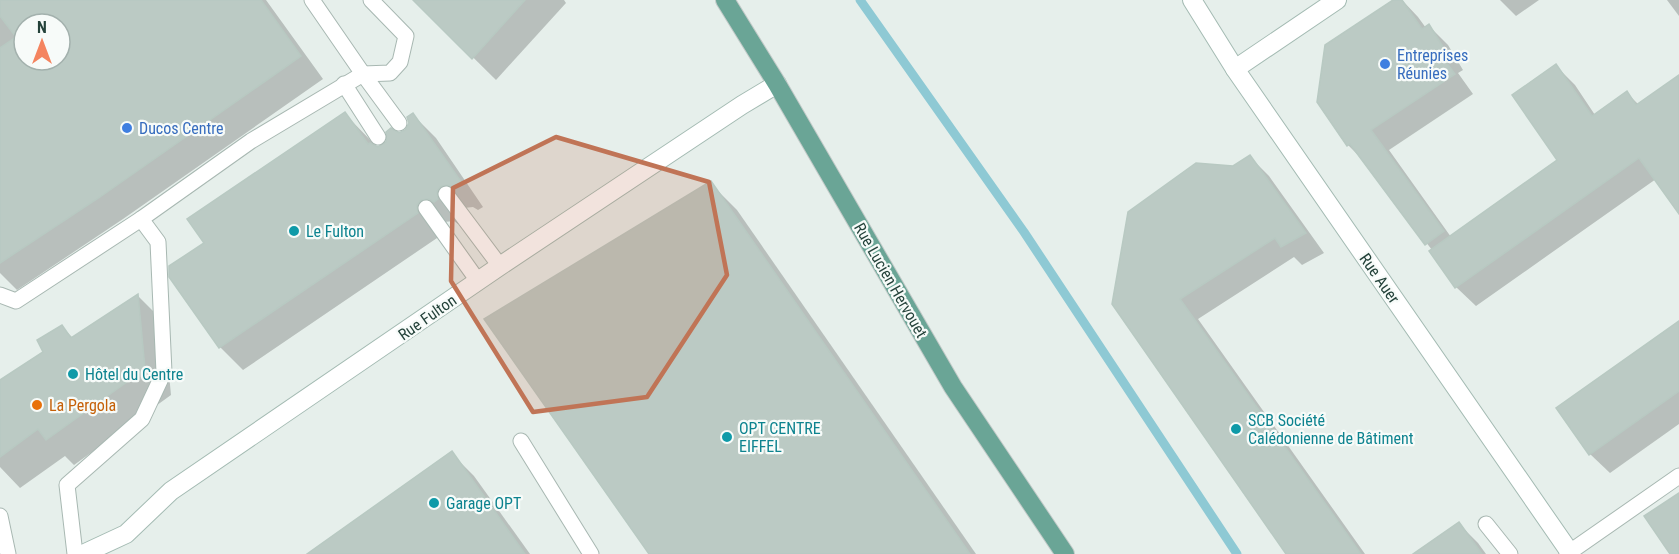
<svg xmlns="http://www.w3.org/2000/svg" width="1679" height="554" viewBox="0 0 1679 554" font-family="'Roboto Condensed',sans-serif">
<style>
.shadow{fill:#0003;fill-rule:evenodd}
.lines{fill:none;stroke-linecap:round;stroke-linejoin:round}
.stream{stroke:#8ec9d4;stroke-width:9}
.building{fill:#bbcac4;stroke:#b8c9c2;stroke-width:1.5;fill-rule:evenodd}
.lane-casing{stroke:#a8b8b2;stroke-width:17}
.secondary-casing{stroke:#a4bbb3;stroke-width:20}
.primary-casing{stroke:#c2cac8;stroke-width:20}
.lane{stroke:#fff;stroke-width:15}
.secondary{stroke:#fff;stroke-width:18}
.primary{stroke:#6aa596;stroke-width:18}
.marked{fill:#c07456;fill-opacity:0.2;stroke:#c07456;stroke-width:4.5;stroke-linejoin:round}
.shop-dot{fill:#3f7fe0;stroke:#f7fbf9;stroke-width:2}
.culture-dot{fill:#0f9aa8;stroke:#f7fbf9;stroke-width:2}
.food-dot{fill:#e8710a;stroke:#f7fbf9;stroke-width:2}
.labels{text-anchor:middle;stroke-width:4.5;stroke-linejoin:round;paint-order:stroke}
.shop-label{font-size:16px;fill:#366cbe;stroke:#f7fbf9;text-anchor:start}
.culture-label{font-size:16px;fill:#0d838f;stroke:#f7fbf9;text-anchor:start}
.street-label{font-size:16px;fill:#24423a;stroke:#f7fbf9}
.food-label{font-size:16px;fill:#c56008;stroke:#f7fbf9;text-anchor:start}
</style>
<rect width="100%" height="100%" fill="#e6efeb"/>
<!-- shadow -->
<g class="shadow">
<path d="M0,0H266L323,79L123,219L17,290L0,273ZM24,24H60V60H24Z"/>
<polygon points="415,0 564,0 566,3 496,80"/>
<polygon points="1395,0 1402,0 1418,17 1426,28 1429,26 1448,45 1463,70 1458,73 1473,94 1389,150 1451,237 1559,160 1556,66 1575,85 1595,115 1627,93 1639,105 1679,77 1679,211 1656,179 1476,306 1456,287 1432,250 1364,161 1348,145"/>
<polygon points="1500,0 1539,0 1516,16"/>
<polygon points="1667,0 1679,0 1679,16"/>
<polygon points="345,114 378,148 406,132 413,115 436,138 483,207 478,210 473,207 464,208 460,222 458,224 454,221 444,222 440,236 243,370 220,347 206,243"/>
<polygon points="1250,157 1269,176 1324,253 1302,265 1294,257 1198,319 1365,554 1288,554 1114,304 1234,168"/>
<polygon points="710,183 737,210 976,554 650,554"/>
<polygon points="138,296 164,322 171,395 74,465 65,456 20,488 0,467 0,382 45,352 62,327 73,338"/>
<polygon points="1679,336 1679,424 1610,473 1590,454 1558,409"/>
<polygon points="451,453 474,476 530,554 310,554"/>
<polygon points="1459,524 1478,543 1486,554 1415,554"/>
</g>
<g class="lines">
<!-- stream -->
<polyline class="stream" points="860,0 1024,232 1237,554"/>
</g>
<!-- building -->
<g class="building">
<path d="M0,0H261L301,56L100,197L0,263V48L16,37L0,16ZM24,24H60V60H24Z"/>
<polygon points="413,0 525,0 472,59"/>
<polygon points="1393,0 1402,0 1422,29 1429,24 1445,50 1440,54 1455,74 1371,130 1444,231 1425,245 1350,144 1347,146 1317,102 1325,45"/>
<polygon points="1556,64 1592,116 1627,91 1636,105 1679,75 1679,214 1639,158 1455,288 1429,251 1557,160 1512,95"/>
<polygon points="345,112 368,144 370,143 378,147 386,142 386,132 391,128 399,133 405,130 409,123 407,117 413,113 462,183 454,189 449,185 441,186 437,191 438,199 434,202 429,199 421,200 417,205 418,213 219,348 169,277 169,266 204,243 187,219"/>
<polygon points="1250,155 1306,233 1281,247 1275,238 1180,299 1361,554 1286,554 1112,304 1128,212 1196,163 1233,166"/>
<polygon points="711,181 970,554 649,554 484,319"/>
<polygon points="138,294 145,369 46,440 38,429 0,457 0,380 43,352 37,340 62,325 71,338"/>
<polygon points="1679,321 1679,391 1589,455 1556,408"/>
<polygon points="452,451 525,554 307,554"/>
<polygon points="1679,493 1679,554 1670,554 1644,516"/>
<polygon points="1459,522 1482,554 1413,554"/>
</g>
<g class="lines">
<defs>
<g id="lane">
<polyline points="363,74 390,73 400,62 406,36 371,0"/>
<polyline points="363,74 399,123"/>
<polyline points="344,84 378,137"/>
<polyline points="446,194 500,266"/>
<polyline points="426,208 478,281"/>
<polyline points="0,295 16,301 141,219 251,141 363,74 312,0"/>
<polyline points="521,441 591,554"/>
<polyline points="0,516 8,554"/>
<polyline points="1486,524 1510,554"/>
<polyline points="75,554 67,485 142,419 164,372 158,242 141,219"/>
<polyline points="1567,554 1679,476"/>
</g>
<g id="secondary">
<polyline points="1192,0 1235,69 1571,554"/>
<polyline points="1235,69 1337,0"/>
<polyline points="83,554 126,534 171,491 500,266 742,105 777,84"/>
</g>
<polyline id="primary" points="725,0 777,84 953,387 1065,554"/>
</defs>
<!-- lane casing -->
<use href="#lane" class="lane-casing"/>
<!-- secondary casing -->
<use href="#secondary" class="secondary-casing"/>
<!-- primary casing -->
<use href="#primary" class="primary-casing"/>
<!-- lane -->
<use href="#lane" class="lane"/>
<!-- secondary -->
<use href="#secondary" class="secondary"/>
<!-- primary -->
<use href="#primary" class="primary"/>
</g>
<!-- marked area -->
<path class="marked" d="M556,137L709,182L727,275L647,397L533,412L451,281L453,188Z"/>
<!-- markers -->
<g class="shop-dot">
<circle cx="1385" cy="64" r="6"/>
<circle cx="127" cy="128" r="6"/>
</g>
<g class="culture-dot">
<circle cx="294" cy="231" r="6"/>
<circle cx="73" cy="374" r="6"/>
<circle cx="1236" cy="429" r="6"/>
<circle cx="727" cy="437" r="6"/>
<circle cx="434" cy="503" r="6"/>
</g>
<circle class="food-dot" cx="37" cy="405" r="6"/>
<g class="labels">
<!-- shop labels -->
<g class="shop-label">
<text x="1397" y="61">Entreprises<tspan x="1397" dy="18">Réunies</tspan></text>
<text x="139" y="134">Ducos Centre</text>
</g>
<!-- culture labels -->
<g class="culture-label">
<text x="306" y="237">Le Fulton</text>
<text x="85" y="380">Hôtel du Centre</text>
<text x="1248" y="426">SCB Société<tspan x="1248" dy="18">Calédonienne de Bâtiment</tspan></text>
<text x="739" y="434">OPT CENTRE<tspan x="739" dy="18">EIFFEL</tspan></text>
<text x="446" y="509">Garage OPT</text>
</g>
<!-- street labels -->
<g class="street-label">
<text transform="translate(1380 278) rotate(55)" y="6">Rue Auer</text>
<text transform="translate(891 280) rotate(60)" y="6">Rue Lucien Hervouet</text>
<text transform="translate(427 317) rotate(-35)" y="6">Rue Fulton</text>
</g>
<!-- food labels -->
<g class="food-label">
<text x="49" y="411">La Pergola</text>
</g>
</g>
<!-- north arrow -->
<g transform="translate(42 42)"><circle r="28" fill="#f7fbf9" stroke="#a3b1ad" stroke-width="1.5"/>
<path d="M0-4.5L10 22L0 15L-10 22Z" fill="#f4845f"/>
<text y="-9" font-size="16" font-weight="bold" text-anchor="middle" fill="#24423a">N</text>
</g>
</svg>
